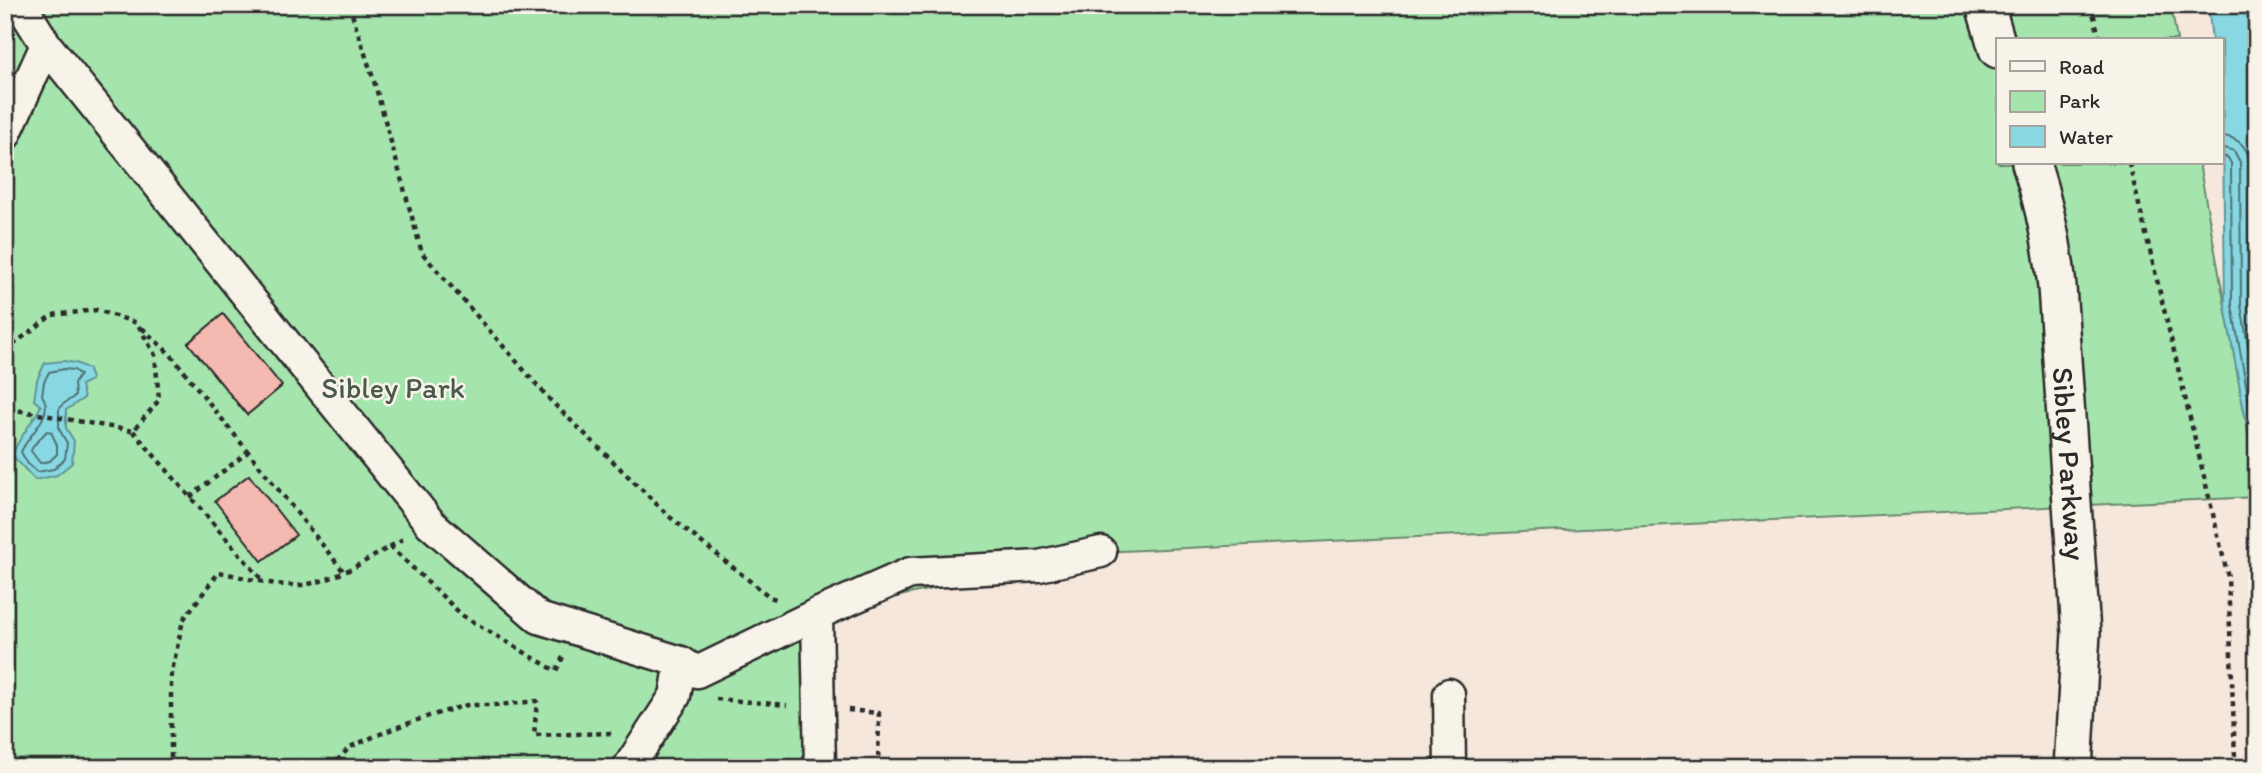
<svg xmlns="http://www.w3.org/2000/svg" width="2262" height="773" viewBox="0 0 2262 773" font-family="Itim,sans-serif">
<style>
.green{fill:#a5e5ad;stroke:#68886c;stroke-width:2}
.water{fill:#87d8e2;stroke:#629399;stroke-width:2}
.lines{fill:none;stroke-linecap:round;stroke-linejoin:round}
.shore{stroke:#507074;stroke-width:2}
.building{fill:#f4b9b0;stroke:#2b2b2b;stroke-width:2}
.minor-casing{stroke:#2b2b2b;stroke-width:35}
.tertiary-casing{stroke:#2b2b2b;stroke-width:42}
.path{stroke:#2b2b2b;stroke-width:4.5;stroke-dasharray:5 5;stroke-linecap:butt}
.minor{stroke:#f7f3e8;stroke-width:30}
.tertiary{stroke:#f7f3e8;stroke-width:37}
.labels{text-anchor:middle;stroke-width:5;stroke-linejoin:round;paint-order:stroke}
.park-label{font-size:30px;fill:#4a5a4c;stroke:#f7f3e8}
.street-label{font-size:30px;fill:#2b2b2b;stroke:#f7f3e8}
</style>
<rect width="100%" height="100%" fill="#f6e7dd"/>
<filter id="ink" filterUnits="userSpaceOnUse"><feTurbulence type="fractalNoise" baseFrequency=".0143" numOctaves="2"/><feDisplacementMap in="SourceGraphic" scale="14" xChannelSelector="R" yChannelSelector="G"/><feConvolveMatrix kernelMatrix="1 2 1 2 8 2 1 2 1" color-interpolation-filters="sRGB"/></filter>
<g filter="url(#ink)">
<!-- green -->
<polygon class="green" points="5,5 2171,5 2177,40 1998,40 1998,163 2199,163 2257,482 2257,497 1101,552 817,614 820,768 5,768"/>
<!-- water -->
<g class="water">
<polygon points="2208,5 2257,5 2257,483 2225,306 2222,40 2212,40"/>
<path d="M64,361L76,363L89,369L91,380L81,385L84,398L66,410V428L74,441L72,463L57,475L35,480L12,455C20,436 32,423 41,406L34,400L37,380L45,363Z"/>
</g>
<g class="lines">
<!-- shore -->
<g class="shore">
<path d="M2222,136C2237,137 2246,145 2250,160L2252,303L2257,334"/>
<polyline points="2222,147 2234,151 2240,162 2241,305 2257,397"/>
<polyline points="2222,156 2228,158 2231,163 2232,305 2257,447"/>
<path d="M64,369L74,370L80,375L74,383L75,396L62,405L59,410V429L67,443L65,459L54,469L37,472L28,464L21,452C28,434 56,415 42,395L44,382L49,372Z"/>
<polygon points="47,431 51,432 57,445 57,454 50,461 40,463 31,451 33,446"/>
</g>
</g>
<!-- building -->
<g class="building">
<polygon points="223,314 282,386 247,415 188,343"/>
<polygon points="249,475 296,535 262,561 215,501"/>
</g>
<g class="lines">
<defs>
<g id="minor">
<polyline points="21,5 46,45 431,524 539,618 681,662"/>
<polyline points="5,135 46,45"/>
<polyline points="817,614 820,768"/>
<polyline points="1449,694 1450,768"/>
<polyline points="628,768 675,696 681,662 697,672 817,614 910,573 1039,566 1101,552"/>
</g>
<g id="tertiary">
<polyline points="1985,5 1998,49"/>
<path id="s1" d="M2031,163C2044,204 2053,244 2057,287L2081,633L2073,768"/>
</g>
</defs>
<!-- minor casing -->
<use href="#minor" class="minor-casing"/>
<!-- tertiary casing -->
<use href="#tertiary" class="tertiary-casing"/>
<!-- path -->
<g class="path">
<polyline points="349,5 374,81 422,253 551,401 671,518 770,597 776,599"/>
<polyline points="2091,5 2100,40"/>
<polyline points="2129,163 2228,577 2235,758 2233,768"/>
<polyline points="142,328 171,355 344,572"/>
<polyline points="5,351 52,315 97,310 137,323 155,355 159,400 133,431 5,408"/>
<polyline points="5,368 8,371 5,390"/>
<polyline points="133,431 263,581"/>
<polyline points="190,497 248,452"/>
<polyline points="390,546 463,616 556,671 563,657"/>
<polyline points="716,699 787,705"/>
<polyline points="848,710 879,713 878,768"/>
<path d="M171,768V676L183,620L219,572C243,577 276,587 301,585C339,581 372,556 405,538"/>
<polyline points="330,768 350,747 387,731 429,716 467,705 498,705 537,701 534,735 613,733"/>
</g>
<!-- minor -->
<use href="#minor" class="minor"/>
<!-- tertiary -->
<use href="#tertiary" class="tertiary"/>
</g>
</g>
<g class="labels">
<!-- park labels -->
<g class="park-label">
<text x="393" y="398">Sibley Park</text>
</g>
<!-- street labels -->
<g class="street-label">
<text dy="10" stroke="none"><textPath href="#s1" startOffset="304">Sibley Parkway</textPath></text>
</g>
</g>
<!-- margin -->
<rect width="2262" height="773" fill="none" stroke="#f7f3e8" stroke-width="28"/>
<rect x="14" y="14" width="2234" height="745" fill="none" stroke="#2b2b2b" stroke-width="2.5" filter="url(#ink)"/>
<!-- legend -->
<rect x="1996" y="38" width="228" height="126" fill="#f7f3e8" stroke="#a5a39c" stroke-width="2"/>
<rect x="2010" y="61" width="35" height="10" fill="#f7f3e8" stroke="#a5a39c" stroke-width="2"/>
<text x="2059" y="74" font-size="21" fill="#2b2b2b">Road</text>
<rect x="2010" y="91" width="35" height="21" fill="#a5e5ad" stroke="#a5a39c" stroke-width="2"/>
<text x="2059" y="108" font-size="21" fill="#2b2b2b">Park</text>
<rect x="2010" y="126" width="35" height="21" fill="#87d8e2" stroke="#a5a39c" stroke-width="2"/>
<text x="2059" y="144" font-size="21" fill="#2b2b2b">Water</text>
</svg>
